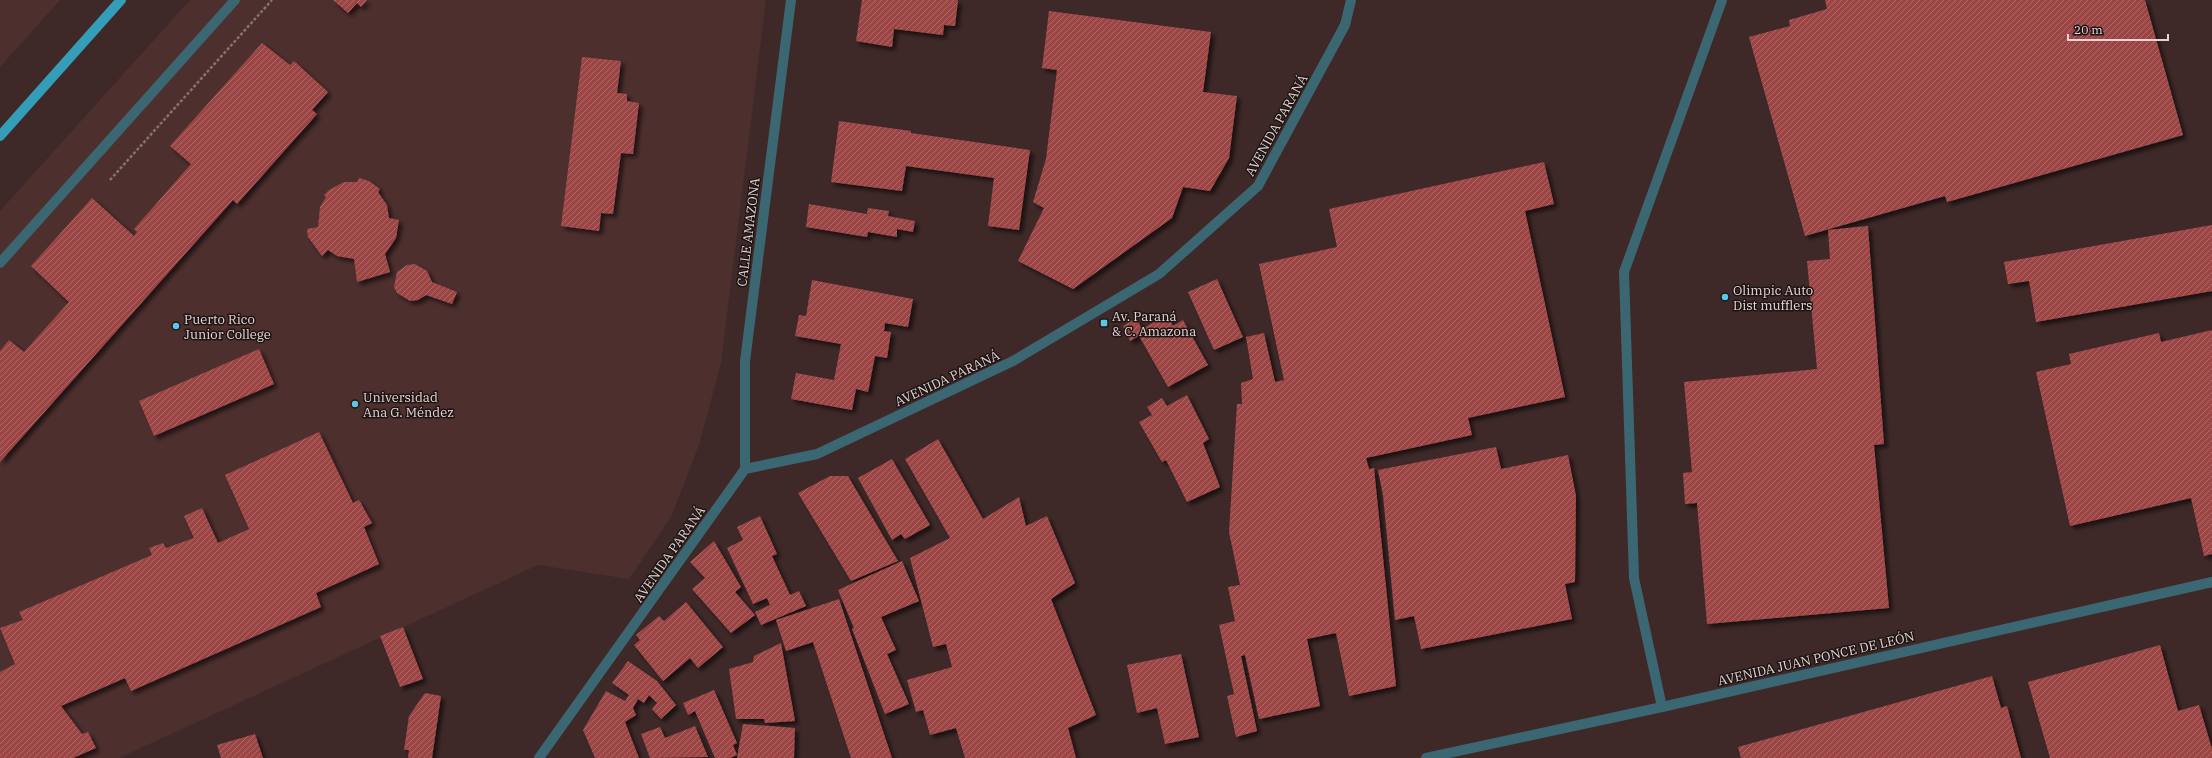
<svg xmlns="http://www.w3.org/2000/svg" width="2212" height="758" viewBox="0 0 2212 758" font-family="'IBM Plex Serif',serif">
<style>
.built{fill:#4d2f2e}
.building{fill:url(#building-hatch);filter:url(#shadow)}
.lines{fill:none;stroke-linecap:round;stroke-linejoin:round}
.path{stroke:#857372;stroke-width:2.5;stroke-dasharray:3 2;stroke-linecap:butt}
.minor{stroke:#3b6773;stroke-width:10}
.major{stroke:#349db7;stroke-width:10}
.poi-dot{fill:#59c8e5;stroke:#1e1414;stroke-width:1.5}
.labels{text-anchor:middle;stroke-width:3;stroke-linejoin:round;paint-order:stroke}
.street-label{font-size:13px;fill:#e5d6d5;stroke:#1e1414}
.poi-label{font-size:13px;fill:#e5d6d5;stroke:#1e1414;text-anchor:start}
</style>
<defs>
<pattern id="building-hatch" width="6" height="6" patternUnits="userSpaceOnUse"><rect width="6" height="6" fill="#9c4545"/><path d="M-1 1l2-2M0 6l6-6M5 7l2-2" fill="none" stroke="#ae6868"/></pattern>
<filter id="shadow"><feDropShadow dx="3.5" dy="3.5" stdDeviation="2" flood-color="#0009"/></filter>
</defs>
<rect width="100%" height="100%" fill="#3e2928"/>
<!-- built -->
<g class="built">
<polygon points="0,0 60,0 0,67"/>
<polygon points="190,0 766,0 721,363 699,445 671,517 629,579 538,565 119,758 0,758 0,211"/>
</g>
<!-- building -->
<g class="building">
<polygon points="333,0 367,0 361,7 357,3 348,13"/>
<polygon points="862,0 958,0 955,26 944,25 943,35 894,29 892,47 856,41"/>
<polygon points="1825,0 2145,0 2183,135 1947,202 1945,196 1805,236 1749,37 1790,26 1789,20 1827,9"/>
<polygon points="1049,11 1211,32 1203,92 1237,96 1229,158 1210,191 1183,187 1172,218 1073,289 1018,261 1044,208 1033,202 1046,159 1057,70 1042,68"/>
<polygon points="262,43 290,65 294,61 328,92 312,110 317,114 237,204 233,200 0,462 0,351 9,340 24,352 69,302 31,266 92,198 134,236 137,232 134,229 191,164 170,146"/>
<polygon points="582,57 621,61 617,93 627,94 627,101 639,103 633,154 621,153 613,214 601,213 599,231 561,226"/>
<polygon points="839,121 911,131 911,133 1030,150 1019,230 988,226 994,178 906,166 902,191 831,182"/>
<polygon points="1544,162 1554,204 1525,211 1565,397 1468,418 1472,435 1366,458 1369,469 1374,468 1396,686 1349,696 1336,633 1307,639 1320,706 1259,719 1245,655 1241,656 1257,731 1236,737 1227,696 1234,694 1219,625 1235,621 1228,587 1240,585 1229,532 1237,404 1242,404 1241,383 1253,379 1246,337 1264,333 1275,382 1284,380 1259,264 1337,247 1329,209"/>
<polygon points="359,178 369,181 380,189 378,192 387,205 389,218 399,220 396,238 385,254 390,272 357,282 354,259 337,256 328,250 322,256 308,237 307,229 318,227 320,207 326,197 324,195 329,190 344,182 357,182"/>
<polygon points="809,204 867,214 868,208 889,211 888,216 915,221 913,232 897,229 897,237 868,232 867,237 806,227"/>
<polygon points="2212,225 2212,291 2036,322 2029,281 2008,284 2004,262"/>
<polygon points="1868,226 1884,444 1874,445 1889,608 1707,624 1697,503 1685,504 1683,473 1692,472 1684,382 1817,369 1807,261 1830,259 1828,230"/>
<polygon points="415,264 427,271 432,282 457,292 452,304 426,295 418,300 410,301 397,293 394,287 397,272 407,265"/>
<polygon points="1217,279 1243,337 1214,350 1188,292"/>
<polygon points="812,280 913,299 908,327 885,323 884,331 891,332 887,358 875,356 868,392 856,389 852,410 791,399 796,373 834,380 841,344 795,336 799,315 806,316"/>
<polygon points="1167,315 1173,326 1183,320 1208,365 1168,387 1139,336 1130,341 1123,326 1136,318 1142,329"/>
<polygon points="2212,330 2212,554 2204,556 2191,498 2070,526 2036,372 2071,364 2069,354 2159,333 2161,342"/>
<polygon points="259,349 274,384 154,436 139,401"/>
<polygon points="1187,395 1209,439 1203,443 1220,487 1187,502 1166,460 1162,462 1139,422 1152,415 1147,407 1162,398 1167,406"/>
<polygon points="319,432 353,503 359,500 372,523 364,527 379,564 316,593 321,607 131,691 125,678 61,706 82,734 88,732 96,748 73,758 0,758 0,672 15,664 0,628 23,620 19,612 152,555 149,548 163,543 166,548 194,538 184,516 202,508 218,543 249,529 225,475"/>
<polygon points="938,439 983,519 1019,497 1026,526 1047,516 1075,583 1051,599 1096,715 1068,728 1076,758 965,758 956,728 930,735 923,710 916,712 907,680 952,667 946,644 933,647 910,558 950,538 905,459"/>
<polygon points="1496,447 1501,469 1568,455 1576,496 1575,582 1565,584 1572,619 1421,649 1414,616 1395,620 1383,495 1378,470"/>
<polygon points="892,459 930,525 905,539 901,534 892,540 858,478"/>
<polygon points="830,476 848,476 898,561 851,581 798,493"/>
<polygon points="760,516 777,554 772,556 790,595 799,591 806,606 761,625 755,612 770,605 767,598 753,604 727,548 743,540 737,527"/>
<polygon points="714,541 741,587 735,592 755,615 731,633 692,589 705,578 690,562"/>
<polygon points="902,561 919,601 881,617 896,650 887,654 909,704 885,714 852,629 854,628 838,590"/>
<polygon points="839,599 892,758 851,758 813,642 786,651 776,620"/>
<polygon points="686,602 723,647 698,668 690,658 663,681 634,645 640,640 636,635 659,616 664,621"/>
<polygon points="403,627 423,679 400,687 380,636"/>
<polygon points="781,643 795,721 765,723 764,719 736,719 729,669 753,662 754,656"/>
<polygon points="2160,645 2178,711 2199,705 2212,749 2212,758 2050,758 2028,682"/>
<polygon points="1181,654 1199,737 1165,744 1157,708 1137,713 1127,665"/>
<polygon points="628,661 657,681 676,705 661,719 652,709 657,703 649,695 644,703 638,699 633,708 636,715 625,722 639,758 595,758 583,730 606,691 625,701 629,695 612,683"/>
<polygon points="1992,676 2001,708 2007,706 2021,758 1741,758 1738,747"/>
<polygon points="714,690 737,743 733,745 737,755 730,758 715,758 695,711 688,715 683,703"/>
<polygon points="425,693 441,696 432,758 408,758 409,750 404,750 409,716"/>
<polygon points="743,724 795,728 794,758 737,758"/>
<polygon points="695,726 708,757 650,758 641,734 660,727 665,738"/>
<polygon points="255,734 263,758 221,758 217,745"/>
</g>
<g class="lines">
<!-- path -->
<polyline class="path" points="110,180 272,0"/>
<!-- minor -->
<g class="minor">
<polyline points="0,263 235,0"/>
<polyline points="745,469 745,361 791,0"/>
<polyline points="1662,707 1634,578 1624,272 1722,0"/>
<polyline points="539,758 745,469 817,454 1013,361 1159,274 1258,186 1345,25 1351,0"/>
<polyline points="1426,758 1662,707 2212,582"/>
</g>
<!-- major -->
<polyline class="major" points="0,136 121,0"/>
</g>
<!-- markers -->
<g class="poi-dot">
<circle cx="1725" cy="297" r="4"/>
<rect x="1100" y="319" width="8" height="8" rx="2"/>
<circle cx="176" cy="326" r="4"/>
<circle cx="355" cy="404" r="4"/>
</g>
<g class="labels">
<!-- street labels -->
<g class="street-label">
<text transform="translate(1276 125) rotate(-61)" y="5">AVENIDA PARANÁ</text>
<text transform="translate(748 232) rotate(-83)" y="5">CALLE AMAZONA</text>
<text transform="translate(947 378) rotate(-25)" y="5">AVENIDA PARANÁ</text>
<text transform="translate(669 554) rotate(-55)" y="5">AVENIDA PARANÁ</text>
<text transform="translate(1816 658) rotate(-13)" y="5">AVENIDA JUAN PONCE DE LEÓN</text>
</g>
<!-- poi labels -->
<g class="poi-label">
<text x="1733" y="295">Olimpic Auto<tspan x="1733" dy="15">Dist mufflers</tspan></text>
<text x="1112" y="321">Av. Paraná<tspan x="1112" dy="15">&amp; C. Amazona</tspan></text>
<text x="184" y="324">Puerto Rico<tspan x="184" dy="15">Junior College</tspan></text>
<text x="363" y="402">Universidad<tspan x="363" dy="15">Ana G. Méndez</tspan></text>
</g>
</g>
<!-- scale -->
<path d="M2068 34v6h100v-6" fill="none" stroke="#e5d6d5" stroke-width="2"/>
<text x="2074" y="34" font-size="12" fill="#e5d6d5" stroke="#1e1414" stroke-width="3" paint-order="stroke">20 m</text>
</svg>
